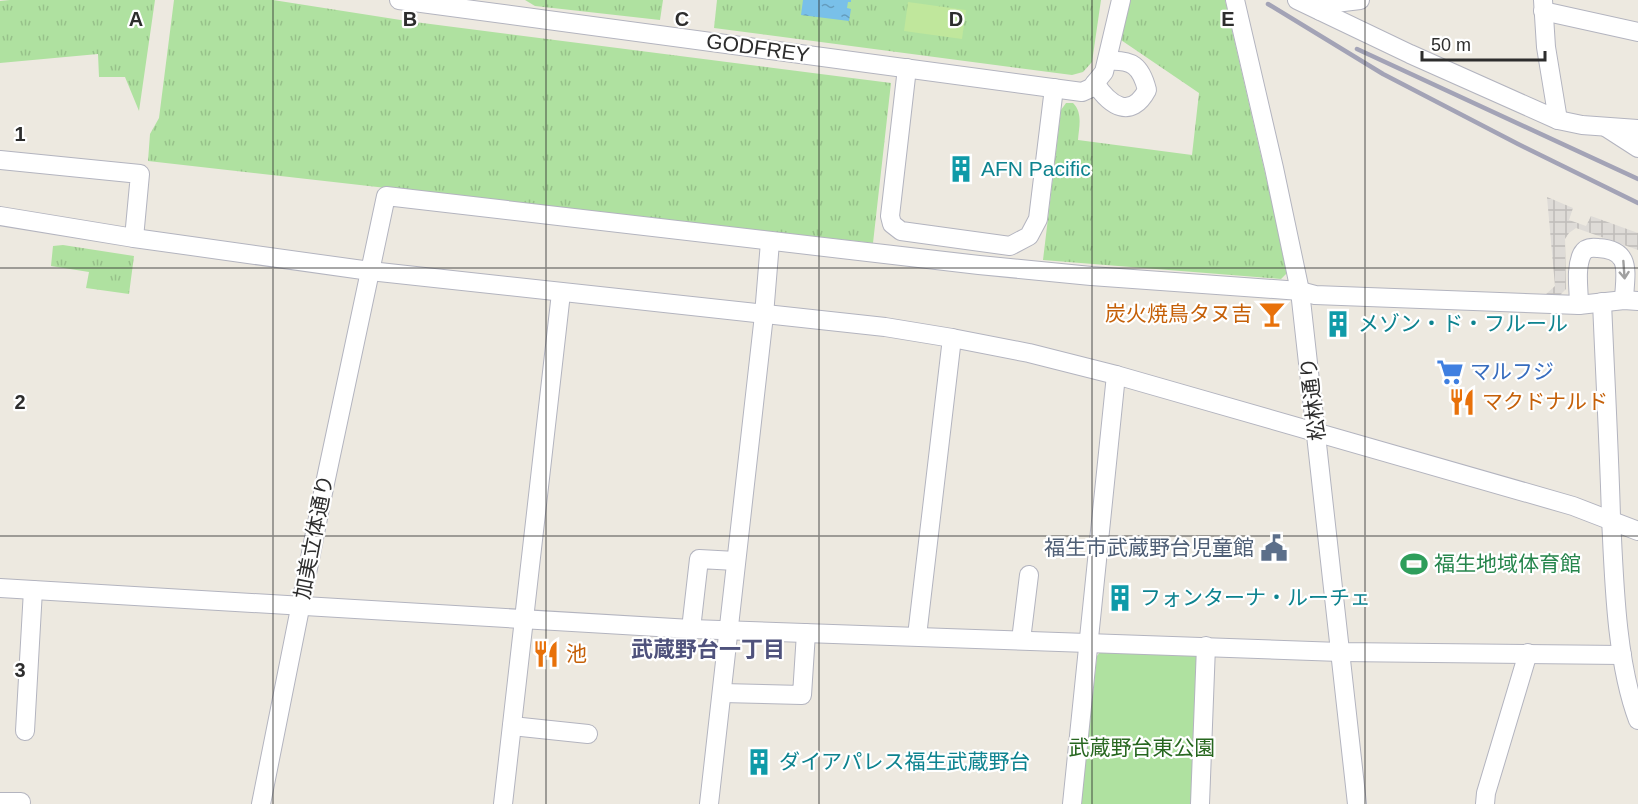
<svg xmlns="http://www.w3.org/2000/svg" width="1638" height="804" viewBox="0 0 1638 804" font-family="Helvetica,'Noto Sans JP',sans-serif">
<style>
.grass{fill:url(#grass-tufts)}
.park{fill:#afe1a0}
.pitch{fill:#c0e79c}
.plaza{fill:url(#plaza-grid)}
.water{fill:url(#water-ripples)}
.lines{fill:none;stroke-linecap:round;stroke-linejoin:round}
.minor-casing{stroke:#b3b4bf;stroke-width:20}
.minor{stroke:#fff;stroke-width:18}
.rail{stroke:#a3a3b6;stroke-width:4.5}
.oneway{stroke:#a0a0a0}
.grid{fill:none;stroke:#2d2d2d;stroke-width:1.5;stroke-opacity:0.55}
.labels{text-anchor:middle;stroke-width:4.5;stroke-linejoin:round;paint-order:stroke}
.street-label{font-size:21px;fill:#2d2d2d;stroke:#fff}
.culture-label{font-size:21px;fill:#0d838f;stroke:#fff;text-anchor:start}
.food-label{font-size:21px;fill:#c56008;stroke:#fff;text-anchor:start}
.shop-label{font-size:21px;fill:#366cbe;stroke:#fff;text-anchor:start}
.service-label{font-size:21px;fill:#4e5e75;stroke:#fff;text-anchor:end}
.leisure-label{font-size:21px;fill:#27864d;stroke:#fff;text-anchor:start}
.park-label{font-size:21px;fill:#27671f;stroke:#fff}
.neighbourhood-label{font-size:22px;font-weight:bold;fill:#4f527c;stroke:#fff}
.grid-label{font-size:20px;text-anchor:middle;font-weight:bold;fill:#2d2d2d;stroke:#fff;stroke-width:4.5;stroke-linejoin:round;paint-order:stroke}
</style>
<defs>
<pattern id="grass-tufts" width="24" height="20" patternUnits="userSpaceOnUse" patternTransform="scale(1.5)"><rect width="24" height="20" fill="#afe1a0"/><path d="M3 7l-1-3M5 7V3M7 7l1-3M15 17l-1-3M17 17v-4M19 17l1-3" fill="none" stroke="#97c18a"/></pattern>
<pattern id="plaza-grid" width="8" height="8" patternUnits="userSpaceOnUse" patternTransform="scale(1.5)"><rect width="8" height="8" fill="#dedbd7"/><path d="M0 4h8M4 0v8" fill="none" stroke="#bfbcb9"/></pattern>
<pattern id="water-ripples" width="26" height="14" patternUnits="userSpaceOnUse" patternTransform="scale(1.5)"><rect width="26" height="14" fill="#79c0e9"/><path d="M2 4q2-2 4 0t4 0M15 11q2-2 4 0t4 0" fill="none" stroke="#649cbd"/></pattern>
</defs>
<rect width="100%" height="100%" fill="#ede9e0"/>
<!-- grass -->
<g class="grass">
<polygon points="10,0 155,0 139,111 125,77 99,77 98,54 0,63 0,1"/>
<polygon points="174,0 273,0 407,21 891,83 873,243 148,161 150,134 159,118"/>
<polygon points="525,0 663,0 660,20 535,6"/>
<polygon points="717,0 1101,0 1092,62 1083,72 1072,75 714,28"/>
<path d="M1119,0H1225L1288,272L1281,279L1043,260L1061,110L1066,103H1073C1083,113 1079,127 1078,140L1192,155L1199,93L1118,38Z"/>
<polygon points="63,245 134,256 129,294 86,288 89,272 51,266 53,246"/>
</g>
<!-- park -->
<polygon class="park" points="1100,652 1196,652 1201,657 1195,804 1081,804 1097,656"/>
<!-- pitch -->
<polygon class="pitch" points="908,2 966,10 962,39 904,31"/>
<!-- plaza -->
<polygon class="plaza" points="1547,197 1573,208 1569,220 1586,226 1591,216 1638,233 1638,250 1576,228 1569,233 1565,239 1566,289 1559,296 1545,295 1555,286"/>
<!-- water -->
<polygon class="water" points="803,0 851,0 851,2 848,2 847,8 851,9 849,21 801,15"/>
<g class="lines">
<defs>
<g id="minor">
<polyline points="399,0 1082,92 1091,88 1104,72 1121,0"/>
<polyline points="1235,0 1274,168 1300,291 1357,804"/>
<polyline points="1297,0 1410,54 1558,120 1546,47 1543,0"/>
<polyline points="1320,11 1327,4 1360,0"/>
<polyline points="1543,11 1638,32"/>
<polyline points="907,68 890,216 892,224 901,231 1010,246 1029,236 1038,219 1054,88"/>
<path d="M1095,83C1110,106 1131,120 1147,90C1141,66 1132,59 1107,61"/>
<polyline points="1558,120 1582,125 1638,129"/>
<polyline points="1607,128 1638,148"/>
<polyline points="0,160 140,174 134,238"/>
<polyline points="0,216 134,238 370,271 885,327 952,338 1029,353 1116,375 1573,506 1638,531"/>
<path d="M1602,302C1605,374 1609,445 1611,517C1614,579 1616,662 1638,720"/>
<path d="M1579,305C1579,289 1575,269 1582,254C1585,248 1591,247 1598,248C1633,250 1625,273 1624,300"/>
<polyline points="0,588 691,629 1340,652 1622,655"/>
<polyline points="691,629 699,559 736,561"/>
<polyline points="917,636 952,338"/>
<polyline points="1021,640 1029,575"/>
<polyline points="722,693 802,695 806,633"/>
<polyline points="512,726 588,734"/>
<polyline points="25,731 33,590"/>
<polyline points="0,802 21,802"/>
<polyline points="261,804 324,488 386,196 979,265 1091,276 1300,291 1315,295 1579,305 1624,300 1638,301"/>
<polyline points="503,804 561,293"/>
<polyline points="709,804 764,315 770,242"/>
<polyline points="1072,804 1116,375"/>
<polyline points="1200,804 1206,646"/>
<polyline points="1485,804 1486,793 1528,653"/>
</g>
</defs>
<!-- minor casing -->
<use href="#minor" class="minor-casing"/>
<!-- minor -->
<use href="#minor" class="minor"/>
<!-- rail -->
<g class="rail">
<polyline points="1268,4 1383,74 1518,144 1638,203"/>
<polyline points="1357,49 1638,179"/>
</g>
</g>
<!-- one-way arrows -->
<defs><path id="oneway-shaft" d="M-6 0H5M1.5-3L5.5 0L1.5 3" fill="none" stroke-width="1.6" stroke-linecap="round" stroke-linejoin="round" transform="scale(1.5)"/></defs>
<use class="oneway" href="#oneway-shaft" transform="translate(1624 270) rotate(86)"/>
<!-- grid -->
<path class="grid" d="M273,0V804M546,0V804M819,0V804M1092,0V804M1365,0V804M0,268H1638M0,536H1638"/>
<!-- icons -->
<defs>
<symbol id="building-bare" viewBox="-9 -9 18 18"><path d="M-4-6H4V6H1V3H-1V6H-4ZM-2.5-4.3h1.7v1.8h-1.7ZM.8-4.3h1.7v1.8H.8ZM-2.5-1h1.7V.8h-1.7ZM.8-1h1.7V.8H.8Z" fill="#0f9aa8" stroke="#fff" stroke-width="2.5" paint-order="stroke"/></symbol>
<symbol id="bar-bare" viewBox="-9 -9 18 18"><path d="M-6-5H6L.8 .8V4.5H3.5V6h-7V4.5H-.8V.8Z" fill="#e8710a" stroke="#fff" stroke-width="2.5" paint-order="stroke"/></symbol>
<symbol id="supermarket-bare" viewBox="-9 -9 18 18"><path d="M-6-5.5h2.5l.6 2H6L4.5 2H-2.5L-4.4-4H-6ZM-1.5 3.2a1.3 1.3 0 1 0 .1 0ZM3 3.2a1.3 1.3 0 1 0 .1 0Z" fill="#3f7fe0" stroke="#fff" stroke-width="2.5" paint-order="stroke"/></symbol>
<symbol id="restaurant-bare" viewBox="-9 -9 18 18"><path d="M-5-6h1v4h1v-4h1v4h1v-4h1v5L-1.5 .5V6h-2V.5L-5-1ZM5-6V6H3V1.5H1.5Q1.5-4 5-6Z" fill="#e8710a" stroke="#fff" stroke-width="2.5" paint-order="stroke"/></symbol>
<symbol id="civic-bare" viewBox="-9 -9 18 18"><path d="M-.6-6.5H3V-4.5H.6V-3L4-1V1h2V6H-6V1h2V-1L-.6-3ZM-1.2 2.5V6h2.4V2.5Z" fill="#5c6f8a" stroke="#fff" stroke-width="2.5" paint-order="stroke"/></symbol>
<symbol id="stadium-bare" viewBox="-9 -9 18 18"><path d="M0-5a6.5 5 0 1 0 0 10a6.5 5 0 1 0 0-10ZM-3.5-1.8h7v3.6h-7Z" fill="#2e9e5b" stroke="#fff" stroke-width="2.5" paint-order="stroke"/></symbol>
</defs>
<g fill-rule="evenodd">
<use href="#building-bare" x="942" y="150" width="38" height="38"/>
<use href="#bar-bare" x="1253" y="295" width="38" height="38"/>
<use href="#building-bare" x="1319" y="305" width="38" height="38"/>
<use href="#supermarket-bare" x="1431" y="353" width="38" height="38"/>
<use href="#restaurant-bare" x="1443" y="383" width="38" height="38"/>
<use href="#civic-bare" x="1255" y="529" width="38" height="38"/>
<use href="#stadium-bare" x="1395" y="545" width="38" height="38"/>
<use href="#building-bare" x="1101" y="579" width="38" height="38"/>
<use href="#restaurant-bare" x="527" y="635" width="38" height="38"/>
<use href="#building-bare" x="740" y="743" width="38" height="38"/>
</g>
<g class="labels">
<!-- street labels -->
<g class="street-label">
<text transform="translate(758 48) rotate(8)" y="7">GODFREY</text>
<text transform="translate(1313 399) rotate(-97)" y="7">松林通り</text>
<text transform="translate(314 537) rotate(-79)" y="7">加美立体通り</text>
</g>
<!-- culture labels -->
<g class="culture-label">
<text x="981" y="176">AFN Pacific</text>
<text x="1358" y="331">メゾン・ド・フルール</text>
<text x="1140" y="605">フォンターナ・ルーチェ</text>
<text x="779" y="769">ダイアパレス福生武蔵野台</text>
</g>
<!-- food labels -->
<g class="food-label">
<text x="1252" y="321" text-anchor="end">炭火焼鳥タヌ吉</text>
<text x="1482" y="409">マクドナルド</text>
<text x="566" y="661">池</text>
</g>
<!-- shop labels -->
<g class="shop-label">
<text x="1470" y="379">マルフジ</text>
</g>
<!-- service labels -->
<g class="service-label">
<text x="1254" y="555">福生市武蔵野台児童館</text>
</g>
<!-- leisure labels -->
<g class="leisure-label">
<text x="1434" y="571">福生地域体育館</text>
</g>
<!-- park labels -->
<g class="park-label">
<text x="1142" y="755">武蔵野台東公園</text>
</g>
<!-- neighbourhood labels -->
<g class="neighbourhood-label">
<text x="708" y="657">武蔵野台一丁目</text>
</g>
</g>
<g class="grid-label">
<text x="136" y="26">A</text>
<text x="410" y="26">B</text>
<text x="682" y="26">C</text>
<text x="956" y="26">D</text>
<text x="1228" y="26">E</text>
<text x="20" y="141">1</text>
<text x="20" y="409">2</text>
<text x="20" y="677">3</text>
</g>
<!-- scale -->
<path d="M1422 51v9h123v-9" fill="none" stroke="#2d2d2d" stroke-width="3"/>
<text x="1431" y="51" font-size="18" fill="#2d2d2d" stroke="#ffffff" stroke-width="4.5" paint-order="stroke">50 m</text>
</svg>
